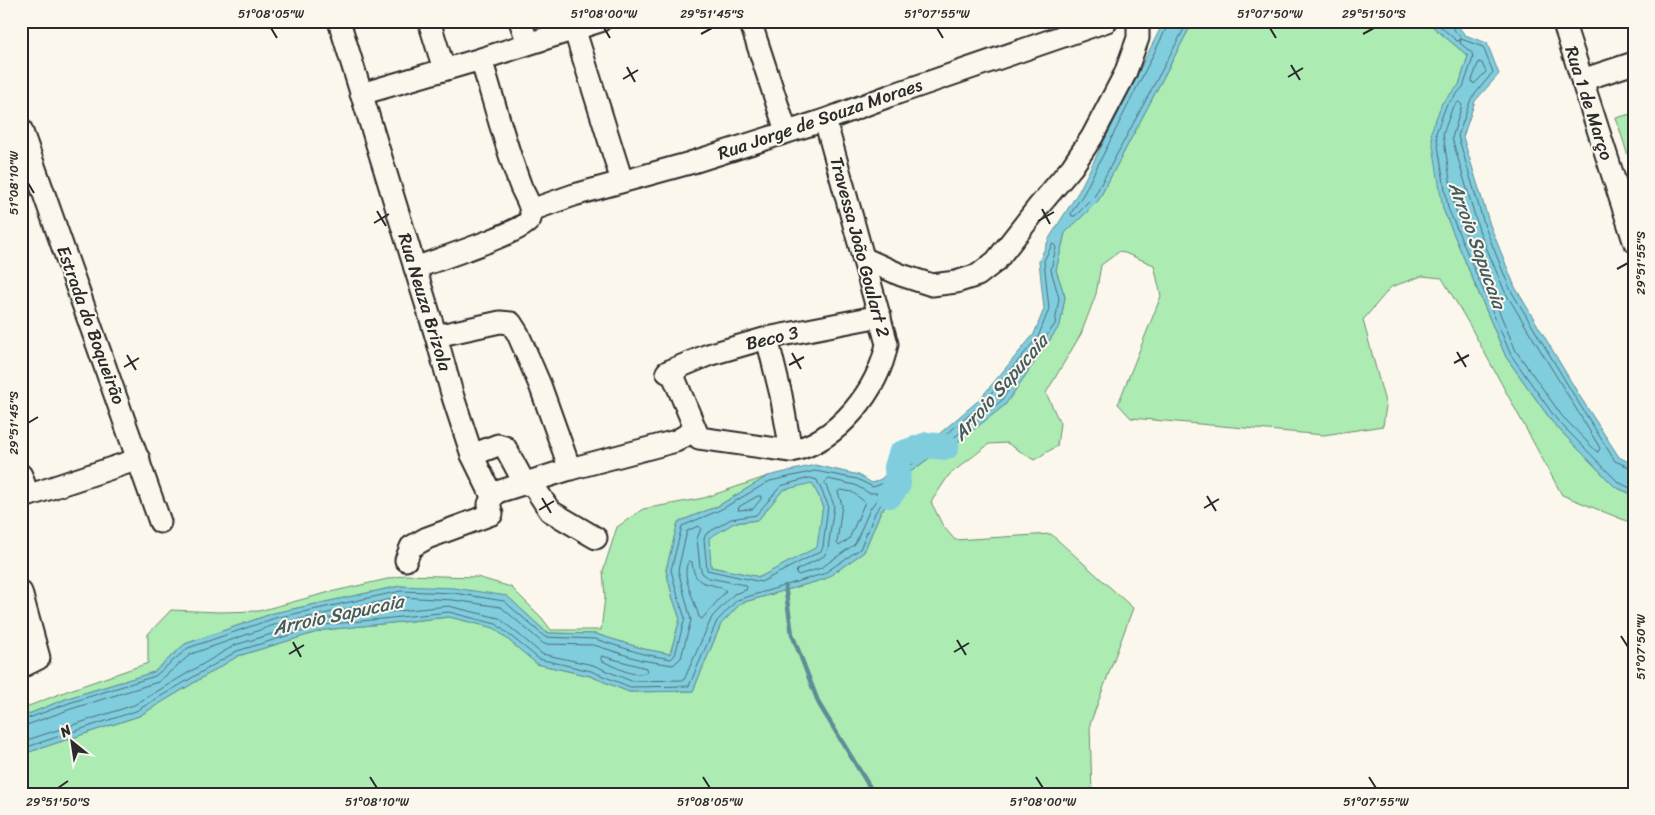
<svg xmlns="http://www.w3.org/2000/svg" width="1655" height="815" viewBox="0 0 1655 815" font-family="Sriracha,sans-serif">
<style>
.green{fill:#acebb2;stroke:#6c8b6e}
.water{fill:#80cdde;stroke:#5e8c96;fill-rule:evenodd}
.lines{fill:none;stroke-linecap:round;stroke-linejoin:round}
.shore{stroke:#4d6c73;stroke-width:1}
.stream{stroke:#5e8c96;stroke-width:4.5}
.river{stroke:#80cdde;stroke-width:26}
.minor-casing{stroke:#2b2b2b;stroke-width:25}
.minor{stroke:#fbf7ec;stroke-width:21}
.ticks{fill:none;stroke:#2b2b2b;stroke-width:2}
.labels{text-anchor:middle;stroke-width:4;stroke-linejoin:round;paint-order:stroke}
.street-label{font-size:18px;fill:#2b2b2b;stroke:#fbf7ec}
.water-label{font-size:19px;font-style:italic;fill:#445c61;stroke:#fbf7ec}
.neatline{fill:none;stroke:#2b2b2b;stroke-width:2}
.ticks-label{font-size:12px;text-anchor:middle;fill:#2b2b2b}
</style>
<rect width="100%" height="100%" fill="#fbf7ec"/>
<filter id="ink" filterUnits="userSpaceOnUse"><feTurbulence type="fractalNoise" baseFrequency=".02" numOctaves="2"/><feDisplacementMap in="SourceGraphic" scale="10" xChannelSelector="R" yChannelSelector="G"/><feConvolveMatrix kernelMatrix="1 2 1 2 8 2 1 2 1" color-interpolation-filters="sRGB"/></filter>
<g filter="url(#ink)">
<!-- green -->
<g class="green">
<polygon points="1204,21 1426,21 1468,56 1459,85 1442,103 1443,209 1506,357 1553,423 1615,487 1634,495 1634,524 1562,495 1469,324 1442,278 1422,276 1391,287 1363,320 1386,406 1383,426 1324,435 1131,418 1118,404 1161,296 1154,265 1120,251 1101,265 1096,294 1081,334 1046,393 1060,423 1057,446 1034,460 1007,443 989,444 949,475 931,502 943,526 955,540 1051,534 1133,608 1090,724 1092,794 21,794 21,756 23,754 139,716 238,656 324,630 450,617 494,628 537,664 590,676 629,692 693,691 721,624 741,603 825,579 864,552 880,513 896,494 909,473 932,456 950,448 1005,405 1060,325 1065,297 1056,270 1065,233 1098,201 1189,29"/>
<polygon points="1634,113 1634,175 1616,118"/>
<polygon points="768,476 718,506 678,522 666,570 673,599 680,619 670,654 644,649 596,634 547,633 507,596 400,586 274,613 185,644 154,672 68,698 21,717 21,709 67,691 148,663 148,634 171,610 220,612 259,611 326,593 405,575 477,577 511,587 542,618 551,630 601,630 605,597 603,571 617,527 643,509 704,498"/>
<polygon points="812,482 823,505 818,547 760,577 711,567 708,538 734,523 758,520 783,490"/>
</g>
<!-- water -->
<g class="water">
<path d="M1164,21H1204L1189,29L1098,201L1065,233L1056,270L1065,297L1060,325L1005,405L950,448L932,456L909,473L896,494L880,513L864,552L825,579L741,603L721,624L693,691L629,692L590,676L537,664L494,628L449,617L324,630L238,656L139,716L23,754L21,756V717L68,698L154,672L185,644L274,613L400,586L454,588L507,596L547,633L596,634L644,649L670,654L680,619L673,599L666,570L678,522L718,506L768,476L815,465L859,475L872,483L881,479L921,441L939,434L979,400L1034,334L1044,309L1039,261L1050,237L1079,191ZM812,483L823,505L817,547L760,577L711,567L709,538L734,523L758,520L783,490Z"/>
<polygon points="1426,21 1454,21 1465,35 1487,43 1499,74 1475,101 1463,137 1490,225 1515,287 1579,395 1619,457 1634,465 1634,495 1615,487 1553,423 1506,357 1443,209 1431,132 1442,103 1459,85 1468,56"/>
</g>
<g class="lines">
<!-- shore -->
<g class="shore">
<polyline points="1168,21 1168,25 1084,193 1071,213 1072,216 1075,216 1094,197 1185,27 1194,21"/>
<polyline points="1434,21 1457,41 1459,41 1461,38 1451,26 1450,21"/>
<polygon points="1479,62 1482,63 1486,72 1474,84 1472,81"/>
<polygon points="1459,102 1462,105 1452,138 1479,230 1505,292 1600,448 1598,452 1596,451 1562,416 1516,351 1454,206 1443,134 1452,109"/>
<polygon points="1053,244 1056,247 1051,270 1059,298 1055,324 1001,401 947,443 929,451 910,466 907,466 907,462 924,446 942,438 982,404 1038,337 1049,309 1044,261"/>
<polyline points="1634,469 1615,461 1575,397 1510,289 1485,227 1458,136 1471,99 1493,72 1483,47 1461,39 1460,43 1472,53 1473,58 1463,87 1446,106 1436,133 1448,208 1511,355 1557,420 1618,482 1634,490"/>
<polygon points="810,478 817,480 828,505 823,547 821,551 761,582 707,570 704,539 706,534 731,519 756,515 781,486"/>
<polygon points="828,479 855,485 869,493 877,493 879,496 870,509 855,544 821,568 798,575 796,573 797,570 824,556 828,549 834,505 825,483"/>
<polygon points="841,490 852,492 865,502 849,539 839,546 837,543 842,505 838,492"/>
<polygon points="758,496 761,496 761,499 753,509 738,510 739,507"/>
<path d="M689,561L692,562C695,591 710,579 726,591L702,619L699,617C696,603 679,574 689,561Z"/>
<path d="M602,656L646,668L647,672C634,679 615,666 602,661L601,659Z"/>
<polyline points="21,721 69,703 155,676 188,648 275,618 401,591 454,593 504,601 545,637 595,639 643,654 671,659 675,655 685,618 678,597 671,570 682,526 720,510 770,481 815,471 857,479 873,487 884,483 900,468 904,469 892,491 876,511 860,549 823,574 737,600 717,621 689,686 630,687 591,671 539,659 496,624 449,612 323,625 237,651 136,711 21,749"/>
<polyline points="21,727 71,709 158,682 191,654 277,624 401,597 453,600 501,607 544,644 594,645 641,660 673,665 681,658 691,620 678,570 687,531 698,526 701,528 697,539 700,567 702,573 709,578 745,585 747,587 746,590 734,594 712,617 684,680 631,681 593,665 542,654 499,618 448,606 322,619 235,645 134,705 21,742"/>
</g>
<!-- stream -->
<polyline class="stream" points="785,586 792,634 819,704 874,794"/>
<!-- river -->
<polyline class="river" points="890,495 898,484 897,467 901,454 927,445 946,447"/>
<defs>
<g id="minor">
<polyline points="339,21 436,336 453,397 472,455 491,494"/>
<polyline points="429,21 444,69"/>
<polyline points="520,21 528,43"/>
<polyline points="750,21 786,131"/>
<polyline points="1563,21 1634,241"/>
<polyline points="574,28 622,181"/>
<polyline points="1582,80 1634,63"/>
<polyline points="361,94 481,59 600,21"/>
<polyline points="21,129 160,522"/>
<polyline points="531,210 574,195 690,163 825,120 889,96 1107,21"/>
<polyline points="863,258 901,275 932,285 956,282 978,275 996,261 1039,206 1072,167 1092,137 1125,74 1138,38 1138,21"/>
<path d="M415,268C433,261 524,232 530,219C534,209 525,196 521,187C505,145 494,101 481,59"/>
<polyline points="436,336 500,322 511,323 518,334 540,385 570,469"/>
<polyline points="767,338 781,395 791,451 699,438 673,375 667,372 708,355 767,338 880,316"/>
<path d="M791,451C838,441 878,390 887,344L825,120"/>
<polyline points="472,455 498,445 505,447 525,484 533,485 550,511 596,538"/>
<polyline points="21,475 28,495"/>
<polyline points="491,494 570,469 676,441 695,430"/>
<polyline points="21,498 139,459"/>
<polyline points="406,560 411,547 427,538 492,514 489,504 492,498 491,494"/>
<polyline points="21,592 39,658 21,667"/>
</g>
</defs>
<!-- minor casing -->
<use href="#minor" class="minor-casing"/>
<!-- minor -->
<use href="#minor" class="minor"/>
</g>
</g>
<!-- ticks -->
<path class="ticks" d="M271,28L277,38M604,28L610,38M937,28L943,38M1270,28L1276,38M701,34L712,28M1363,34L1374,28M1291,65L1300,80M627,67L635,82M1288,77L1303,68M623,79L638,70M28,183L34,193M1042,209L1050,224M377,211L386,226M1038,221L1054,212M374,223L389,214M1617,269L1628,263M1457,352L1466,367M792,353L801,369M127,355L136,370M1454,363L1469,355M789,365L804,357M124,367L139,358M28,423L38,417M1207,496L1216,511M542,498L551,513M1204,508L1219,499M539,510L554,501M1621,636L1628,647M957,640L966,655M293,642L301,657M954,652L969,643M289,654L304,645M370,777L377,788M703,777L710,788M1036,777L1043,788M1369,777L1376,788M58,788L68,781"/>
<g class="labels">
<!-- street labels -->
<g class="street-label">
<text transform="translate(1589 103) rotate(72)" y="6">Rua 1 de Março</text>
<text transform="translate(820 119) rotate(-19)" y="6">Rua Jorge de Souza Moraes</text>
<text transform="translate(860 247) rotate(75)" y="6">Travessa João Goulart 2</text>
<text transform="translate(425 302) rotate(73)" y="6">Rua Neuza Brizola</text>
<text transform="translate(91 325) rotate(70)" y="6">Estrada do Boqueirão</text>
<text transform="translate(772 338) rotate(-13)" y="6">Beco 3</text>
</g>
<!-- water labels -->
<g class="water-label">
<text transform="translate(1478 245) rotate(70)" y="7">Arroio Sapucaia</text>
<text transform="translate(1000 387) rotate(-49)" y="7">Arroio Sapucaia</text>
<text transform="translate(338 614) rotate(-12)" y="7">Arroio Sapucaia</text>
</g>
</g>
<!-- margin -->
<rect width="1655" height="815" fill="none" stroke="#fbf7ec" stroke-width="55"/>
<!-- north arrow -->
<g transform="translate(72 742) rotate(330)" stroke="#fbf7ec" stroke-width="4" paint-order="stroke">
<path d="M0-4L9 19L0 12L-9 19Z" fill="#2b2b2b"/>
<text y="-8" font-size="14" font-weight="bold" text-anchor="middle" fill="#2b2b2b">N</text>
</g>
<rect x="28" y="28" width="1600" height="760" class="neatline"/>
<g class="ticks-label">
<text x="271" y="18">51°08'05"W</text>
<text x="604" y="18">51°08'00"W</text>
<text x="712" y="18">29°51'45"S</text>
<text x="937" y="18">51°07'55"W</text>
<text x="1270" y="18">51°07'50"W</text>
<text x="1374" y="18">29°51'50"S</text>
<text transform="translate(14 183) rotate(-90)" y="4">51°08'10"W</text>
<text transform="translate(1641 263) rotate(-90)" y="4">29°51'55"S</text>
<text transform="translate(14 423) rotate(-90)" y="4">29°51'45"S</text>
<text transform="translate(1641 647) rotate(-90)" y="4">51°07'50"W</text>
<text x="58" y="806">29°51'50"S</text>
<text x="377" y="806">51°08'10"W</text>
<text x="710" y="806">51°08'05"W</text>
<text x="1043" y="806">51°08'00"W</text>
<text x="1376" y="806">51°07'55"W</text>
</g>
</svg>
